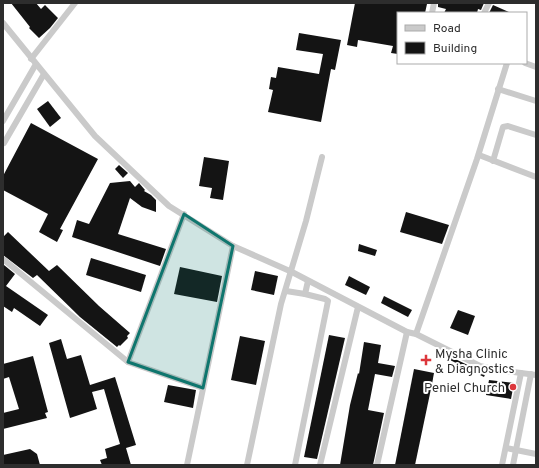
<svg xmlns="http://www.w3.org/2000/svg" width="539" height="468" viewBox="0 0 539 468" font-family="Overpass,sans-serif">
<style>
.building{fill:#141414}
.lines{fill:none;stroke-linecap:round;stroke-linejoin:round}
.street{stroke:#cacaca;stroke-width:6}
.marked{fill:#0f766e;fill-opacity:0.2;stroke:#0f766e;stroke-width:3;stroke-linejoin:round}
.poi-dot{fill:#dc363b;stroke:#fff;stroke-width:1.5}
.labels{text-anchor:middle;stroke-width:4;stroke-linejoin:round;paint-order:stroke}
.poi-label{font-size:13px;fill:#2d2d2d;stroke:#fff;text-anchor:start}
</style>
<rect width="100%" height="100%" fill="#fff"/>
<!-- building -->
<g class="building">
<polygon points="11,3 36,3 41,9 45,5 58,18 50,28 39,38 29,28 30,27"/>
<polygon points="355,3 423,3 427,4 425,13 398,13 398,54 391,53 393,46 358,40 357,47 347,45"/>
<polygon points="438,3 484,3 481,10 478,9 477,13 444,13 446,9 438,7"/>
<polygon points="493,5 511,13 489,13"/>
<polygon points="299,33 341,40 335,70 331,69 321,122 268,112 273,90 269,89 271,77 276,78 278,67 319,74 323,54 296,50"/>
<polygon points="48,101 61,118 50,127 37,109"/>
<polygon points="31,123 98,159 60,229 63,230 57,242 39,232 48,214 3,190 3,176"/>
<polygon points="204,157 229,161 223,200 210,198 212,188 199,186"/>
<polygon points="119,165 128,173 123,178 115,169"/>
<polygon points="130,181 135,187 139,183 145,190 144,191 151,195 156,200 156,212 142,207 130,198 118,234 166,249 160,266 72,237 77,220 89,224 110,183"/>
<polygon points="406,212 449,225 442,244 400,232"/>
<polygon points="8,232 49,271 57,265 99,306 130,333 127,336 128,338 120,346 119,345 117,347 80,317 37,275 33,278 3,255 3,237"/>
<polygon points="359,244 377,250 375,256 358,251"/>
<polygon points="91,258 146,275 141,292 86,275"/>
<polygon points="4,265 15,274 6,286 48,315 40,326 14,308 12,312 3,306"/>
<polygon points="180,267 222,276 217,302 174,294"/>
<polygon points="255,271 278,276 274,295 251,290"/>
<polygon points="349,276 370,287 366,295 345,285"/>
<polygon points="384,296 412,310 408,317 381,303"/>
<polygon points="458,310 475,316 468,335 450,328"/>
<polygon points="329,335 345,338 317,459 304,457"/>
<polygon points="240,336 265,341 256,385 231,380"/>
<polygon points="61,339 67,359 81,355 90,385 115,377 136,445 126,448 131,465 102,465 100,460 107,458 105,449 120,444 104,389 92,392 97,409 70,418 49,343"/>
<polygon points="364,342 381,345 378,363 395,366 392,377 375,374 368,410 384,413 373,465 340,465 350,405 358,373 359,374"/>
<polygon points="447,355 478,370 486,372 484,377 446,358"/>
<polygon points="33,356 48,412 45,413 47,418 3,429 3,413 19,409 9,377 3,379 3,364"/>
<polygon points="414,369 434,373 432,384 415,465 395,465"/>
<polygon points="489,380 514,383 511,399 486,395"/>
<polygon points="168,385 196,390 193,408 164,402"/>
<polygon points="30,449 37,454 40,465 3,465 3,455"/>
</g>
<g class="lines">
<!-- street -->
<g class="street">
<polyline points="432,13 434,3"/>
<polyline points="484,13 489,3"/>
<polyline points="3,23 95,136 169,206 233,246 292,272 407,332 416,334 480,366 492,369 536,375"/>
<polyline points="31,59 75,3"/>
<polyline points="525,63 536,67"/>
<polyline points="498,89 536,101"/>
<polyline points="3,121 36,64"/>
<polyline points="4,143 44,74"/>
<polyline points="479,155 536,177"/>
<polyline points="493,161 503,127 508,126 536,135"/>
<polyline points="184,214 128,362 203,388"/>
<polyline points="3,259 128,362"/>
<polyline points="286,291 305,294"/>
<polyline points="416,334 477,159 507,63"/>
<polyline points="506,448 536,454"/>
<polyline points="187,465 233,246"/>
<polyline points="247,465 281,304 306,221 322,157"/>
<polyline points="295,465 328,301 325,299 305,294 308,281"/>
<polyline points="320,465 358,307"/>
<polyline points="377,465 407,332"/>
<polyline points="502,465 521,373"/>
<polyline points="513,465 531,374"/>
</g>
</g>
<!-- marked area -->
<path class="marked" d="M184,214L233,246L203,388L128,362Z"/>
<!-- markers -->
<g class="poi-dot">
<path d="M424 354h4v4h4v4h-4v4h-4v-4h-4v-4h4z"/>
<circle cx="513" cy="387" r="4"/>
</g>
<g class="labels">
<!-- poi labels -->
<g class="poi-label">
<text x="435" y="358">Mysha Clinic<tspan x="435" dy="15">&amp; Diagnostics</tspan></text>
<text x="505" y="392" text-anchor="end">Peniel Church</text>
</g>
</g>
<!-- border -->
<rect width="539" height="468" fill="none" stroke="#2d2d2d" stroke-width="8"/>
<!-- legend -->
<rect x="397" y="12" width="130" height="52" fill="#ffffff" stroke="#ababab"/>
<rect x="405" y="25" width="20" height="6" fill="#cacaca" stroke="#ababab"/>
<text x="433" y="32" font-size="12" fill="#2d2d2d">Road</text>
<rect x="405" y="42" width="20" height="12" fill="#141414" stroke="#ababab"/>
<text x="433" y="52" font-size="12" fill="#2d2d2d">Building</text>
</svg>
